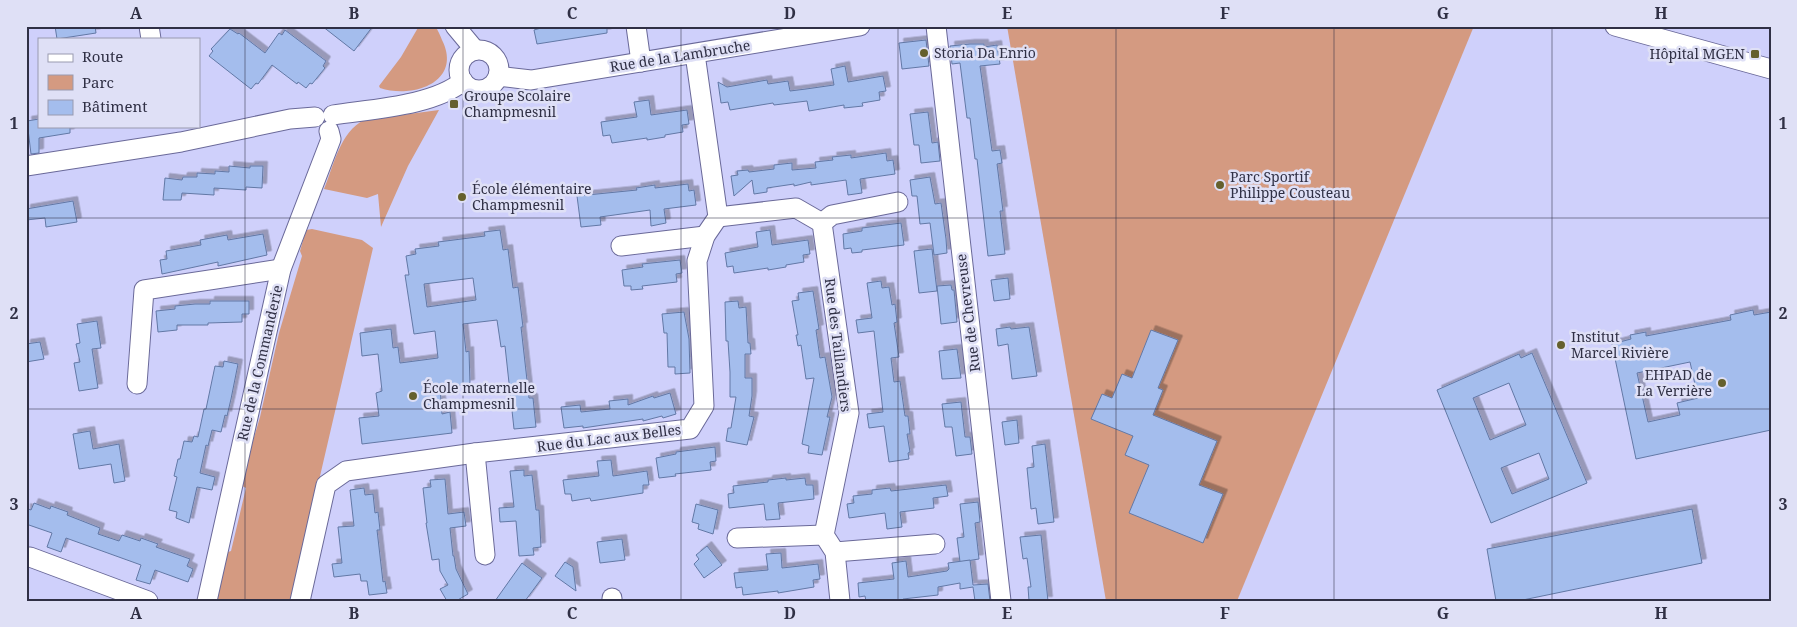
<svg xmlns="http://www.w3.org/2000/svg" width="1797" height="627" viewBox="0 0 1797 627" font-family="'Noto Serif',serif">
<style>
.green{fill:#d49a81}
.building{fill:#a4bded;stroke:#6278a5;fill-rule:evenodd;filter:url(#shadow)}
.lines{fill:none;stroke-linecap:round;stroke-linejoin:round}
.minor-casing{stroke:#6a6999;stroke-width:21}
.minor{stroke:#fff;stroke-width:19}
.grid{fill:none;stroke:#303045;stroke-width:1;stroke-opacity:0.55}
.poi-dot{fill:#65602d;stroke:#dfe0f6;stroke-width:2}
.labels{text-anchor:middle;stroke-width:5;stroke-linejoin:round;paint-order:stroke}
.poi-label{font-size:14px;fill:#303045;stroke:#dfe0f6;text-anchor:start}
.street-label{font-size:14px;fill:#303045;stroke:#dfe0f6}
.neatline{fill:none;stroke:#303045;stroke-width:2}
.grid-label{font-size:16px;text-anchor:middle;font-weight:bold;fill:#303045}
</style>
<defs>
<filter id="shadow"><feDropShadow dx="4.5" dy="-4.5" stdDeviation="0" flood-color="#0004"/></filter>
</defs>
<rect width="100%" height="100%" fill="#cfd0fb"/>
<!-- green -->
<g class="green">
<path d="M419,26H435C438,30 440,35 442,40C463,82 413,99 380,88L379,86L401,57Z"/>
<polygon points="1007,26 1474,26 1237,601 1106,601"/>
<path d="M439,110L408,166L381,227L378,194L367,198L324,189C334,165 340,132 364,120Z"/>
<polygon points="312,229 362,240 373,248 291,601 216,601 228,552 231,551 246,488 240,485 260,417 279,333 302,256 300,251 306,230"/>
</g>
<!-- building -->
<g class="building">
<polygon points="55,26 95,26 96,33 57,39"/>
<polygon points="322,26 373,26 354,51"/>
<polygon points="541,26 607,26 607,33 537,44 534,30 541,28"/>
<polygon points="230,29 238,34 239,33 265,53 279,33 282,35 285,30 326,61 323,66 325,68 312,84 310,83 306,88 298,82 297,84 272,65 258,84 256,83 251,89 209,56 213,51 211,49"/>
<polygon points="926,40 929,66 902,69 899,43"/>
<polygon points="970,44 984,44 984,47 997,45 1000,64 980,66 992,151 1000,150 1002,163 997,164 1003,211 1000,211 1005,254 988,256 977,159 975,159 970,118 967,118 960,63 952,64 950,46"/>
<polygon points="845,66 848,82 883,76 886,91 879,92 880,100 862,103 863,106 844,108 844,105 809,111 807,101 774,105 773,103 730,110 728,102 721,103 718,82 727,87 767,80 768,84 788,81 790,91 806,89 834,85 831,69"/>
<polygon points="649,100 651,115 687,110 689,124 682,125 683,132 665,135 665,137 647,140 647,138 612,143 610,135 603,136 601,122 637,117 634,102"/>
<polygon points="928,112 932,143 938,142 940,161 921,163 919,145 914,145 910,114"/>
<polygon points="39,119 39,126 70,126 70,133 39,138 39,153 31,154 27,121"/>
<polygon points="886,153 887,161 893,160 895,174 860,179 862,193 848,195 846,180 811,185 811,182 794,186 794,184 767,188 767,192 754,194 752,180 734,196 731,176 738,175 737,171 748,170 749,172 774,169 774,165 792,163 792,170 816,168 815,162 833,160 832,157 851,155 851,158"/>
<polygon points="229,166 250,168 250,166 263,166 262,188 246,187 246,190 214,188 214,195 182,193 181,200 163,200 165,178 182,180 183,177 197,177 197,173 215,174 215,171 229,172"/>
<polygon points="930,177 935,204 941,203 946,239 947,253 934,255 930,223 920,224 917,196 912,196 910,180"/>
<polygon points="688,184 689,191 694,190 696,205 664,209 666,223 651,226 650,210 600,217 601,225 581,227 577,196 637,190 636,188 655,185 655,188"/>
<polygon points="73,201 77,222 46,227 45,218 26,220 26,209"/>
<polygon points="901,223 904,245 862,250 862,252 852,253 851,248 844,249 843,234 862,231 862,228"/>
<path d="M500,230L503,250L508,249L513,288L518,287L523,327H521L529,398H533L536,427L514,429L505,346L501,347L497,320L463,324L466,352L469,351L470,384L440,388L442,414L450,412L452,433L362,444L359,418L379,416L376,393L382,391L378,354L362,356L360,333L391,329L393,348L398,347L400,363L438,358L435,331L414,334L405,275H409L406,256L416,254L415,249L439,246L438,242L485,236L484,232ZM473,278L476,300L427,307L424,284Z"/>
<polygon points="770,230 772,245 808,240 810,254 803,255 804,262 786,265 786,267 768,270 768,268 734,273 733,266 727,267 725,253 758,247 756,232"/>
<polygon points="263,234 267,255 218,266 218,262 162,274 160,260 167,259 166,251 201,245 200,240 227,235 228,240"/>
<polygon points="932,249 937,291 919,293 914,251"/>
<polygon points="680,260 682,273 676,274 677,282 642,286 643,289 631,290 631,286 624,286 622,270 643,267 642,264"/>
<polygon points="1008,278 1010,299 994,301 991,280"/>
<polygon points="881,281 882,288 889,287 892,305 895,304 897,322 894,323 899,357 891,358 894,382 900,381 905,416 908,416 910,434 907,434 910,452 908,453 909,459 889,462 884,426 869,428 867,414 883,412 874,331 858,333 856,320 872,318 867,283"/>
<polygon points="951,285 952,290 954,290 957,322 941,324 937,286"/>
<polygon points="813,291 819,329 816,330 820,358 825,357 832,397 827,417 830,417 822,455 808,453 809,446 802,444 814,378 806,379 801,345 798,346 796,335 798,335 792,301 799,300 798,293"/>
<polygon points="210,301 249,301 249,314 242,314 242,322 208,323 208,325 177,325 177,330 158,332 156,311 175,309 175,306 195,304 210,304"/>
<polygon points="738,301 739,308 746,307 748,343 750,343 751,354 745,354 745,378 752,378 752,396 749,416 754,417 747,445 726,441 728,428 731,428 736,397 730,397 730,372 728,341 726,341 725,302"/>
<path d="M1753,310L1754,315L1771,312V430L1636,459L1612,344L1631,339L1630,335L1646,332V336L1731,320L1730,315ZM1690,362L1698,398L1677,403L1680,415L1648,422L1637,373Z"/>
<polygon points="684,312 689,339 690,373 675,374 675,367 668,367 667,333 664,333 662,314"/>
<polygon points="97,321 101,348 92,349 98,388 79,391 74,363 80,362 76,344 80,343 77,324"/>
<polygon points="1010,327 1011,329 1029,327 1037,376 1012,379 1008,344 998,346 996,329"/>
<polygon points="1151,330 1178,340 1158,388 1163,390 1153,415 1217,441 1199,485 1223,494 1203,543 1129,513 1149,465 1125,455 1133,436 1091,419 1102,394 1112,398 1122,374 1132,378"/>
<polygon points="40,342 44,359 26,362 26,344"/>
<polygon points="957,349 961,378 942,379 939,351"/>
<path d="M1532,353L1587,483L1491,523L1437,390L1519,354L1521,358ZM1509,383L1526,425L1490,440L1473,398ZM1539,453L1549,479L1512,494L1501,468Z"/>
<polygon points="224,361 238,364 231,399 227,416 225,415 221,432 212,430 208,446 206,445 200,473 215,477 212,490 197,487 189,523 176,518 177,512 169,510 177,477 174,476 178,459 180,459 184,441 192,442 194,436 198,437 204,409 206,409 215,366 223,367"/>
<polygon points="670,393 676,414 663,418 662,416 643,421 643,419 583,428 583,426 564,428 561,407 580,405 581,412 610,409 609,401 628,399 628,405 653,396 654,398"/>
<polygon points="961,402 965,437 970,437 972,454 956,456 952,427 945,427 942,404"/>
<polygon points="1017,420 1019,443 1005,445 1002,422"/>
<polygon points="90,431 93,449 119,444 125,481 114,483 111,464 79,469 73,434"/>
<polygon points="1045,444 1054,522 1038,524 1036,508 1031,509 1027,468 1034,467 1032,446"/>
<polygon points="715,447 716,461 710,462 711,470 675,474 676,476 659,478 656,458 676,454 676,452"/>
<polygon points="611,460 613,476 647,471 649,485 643,485 643,493 591,501 590,498 572,501 571,494 565,494 563,480 599,476 597,461"/>
<polygon points="524,470 524,476 532,475 536,510 539,510 541,547 533,548 534,555 519,556 516,521 500,522 499,508 514,507 510,471"/>
<polygon points="786,478 786,480 805,478 806,485 813,485 814,499 778,503 780,519 766,520 764,504 729,508 728,494 734,493 733,486 768,482 768,480"/>
<polygon points="445,479 448,514 464,512 466,526 450,528 453,556 454,556 456,569 468,594 456,601 447,601 440,589 448,585 440,571 439,559 432,560 426,523 427,523 423,488 431,487 430,480"/>
<polygon points="946,485 948,496 933,498 934,508 900,512 902,527 887,529 885,513 849,518 847,504 854,503 853,496 872,494 872,490 890,488 891,491"/>
<polygon points="364,488 365,495 373,494 375,513 378,512 380,530 377,530 383,582 385,581 387,593 369,595 367,581 361,581 360,574 334,577 332,564 342,563 338,527 354,526 350,490"/>
<polygon points="978,502 980,522 975,523 979,559 960,562 957,538 964,537 960,504"/>
<polygon points="34,503 50,509 51,506 68,512 67,515 100,528 98,534 119,541 122,535 140,541 141,538 158,544 156,547 190,559 187,566 193,569 188,582 155,570 150,584 136,580 141,565 66,538 61,552 47,547 52,533 26,524 26,508 31,510"/>
<polygon points="696,504 718,510 713,534 698,529 699,524 692,522"/>
<polygon points="1692,509 1702,563 1518,601 1496,601 1487,549"/>
<polygon points="1041,535 1048,601 1029,601 1028,587 1031,587 1027,558 1023,559 1020,537"/>
<polygon points="622,539 625,560 600,563 597,542"/>
<polygon points="707,546 722,565 704,578 694,564 699,559 696,555"/>
<polygon points="781,553 782,568 818,564 820,579 813,580 814,587 778,593 778,591 743,595 742,587 736,588 734,573 768,570 766,554"/>
<polygon points="970,560 973,585 988,584 990,601 975,601 973,587 960,589 960,583 938,587 938,595 903,599 904,601 866,601 865,596 859,597 858,583 894,579 892,563 906,561 908,577 947,571 949,569 948,563"/>
<polygon points="565,562 573,567 576,591 555,576"/>
<polygon points="522,563 542,578 525,601 495,601"/>
</g>
<g class="lines">
<defs>
<g id="minor">
<polyline points="149,26 151,39"/>
<polyline points="455,26 475,50"/>
<polyline points="636,26 641,62"/>
<polyline points="936,26 1001,601"/>
<polyline points="1615,26 1771,69"/>
<circle cx="479" cy="70" r="20"/>
<polyline points="498,76 531,80 860,26"/>
<path d="M333,115C371,109 434,106 463,81"/>
<polyline points="26,166 181,142 290,119 315,117"/>
<polyline points="718,217 796,208 822,223 849,413 824,535 835,552 840,601"/>
<polyline points="822,223 832,215 898,202"/>
<polyline points="621,246 705,236"/>
<polyline points="137,384 144,290 281,269"/>
<polyline points="475,453 485,555"/>
<polyline points="737,538 824,535"/>
<polyline points="835,552 935,544"/>
<polyline points="26,557 30,557 148,601"/>
<polyline points="612,598 612,601"/>
<polyline points="207,601 281,269 331,139 329,131"/>
<polyline points="300,601 326,485 346,471 475,453 690,429 704,406 697,261 705,236 718,217 695,54"/>
</g>
</defs>
<!-- minor casing -->
<use href="#minor" class="minor-casing"/>
<!-- minor -->
<use href="#minor" class="minor"/>
</g>
<!-- grid -->
<path class="grid" d="M245,26V601M463,26V601M681,26V601M898,26V601M1116,26V601M1334,26V601M1552,26V601M26,218H1771M26,409H1771"/>
<!-- markers -->
<g class="poi-dot">
<circle cx="924" cy="53" r="5"/>
<rect x="1750" y="49" width="10" height="10" rx="2.5"/>
<rect x="449" y="99" width="10" height="10" rx="2.5"/>
<circle cx="1220" cy="185" r="5"/>
<circle cx="462" cy="197" r="5"/>
<circle cx="1561" cy="345" r="5"/>
<circle cx="1722" cy="383" r="5"/>
<circle cx="413" cy="396" r="5"/>
</g>
<g class="labels">
<!-- poi labels -->
<g class="poi-label">
<text x="934" y="58">Storia Da Enrio</text>
<text x="1745" y="59" text-anchor="end">Hôpital MGEN</text>
<text x="464" y="101">Groupe Scolaire<tspan x="464" dy="16">Champmesnil</tspan></text>
<text x="1230" y="182">Parc Sportif<tspan x="1230" dy="16">Philippe Cousteau</tspan></text>
<text x="472" y="194">École élémentaire<tspan x="472" dy="16">Champmesnil</tspan></text>
<text x="1571" y="342">Institut<tspan x="1571" dy="16">Marcel Rivière</tspan></text>
<text x="1712" y="380" text-anchor="end">EHPAD de<tspan x="1712" dy="16">La Verrière</tspan></text>
<text x="423" y="393">École maternelle<tspan x="423" dy="16">Champmesnil</tspan></text>
</g>
<!-- street labels -->
<g class="street-label">
<text transform="translate(680 56) rotate(-9)" y="5">Rue de la Lambruche</text>
<text transform="translate(968 313) rotate(-97)" y="5">Rue de Chevreuse</text>
<text transform="translate(838 345) rotate(83)" y="5">Rue des Taillandiers</text>
<text transform="translate(260 363) rotate(-77)" y="5">Rue de la Commanderie</text>
<text transform="translate(609 438) rotate(-7)" y="5">Rue du Lac aux Belles</text>
</g>
</g>
<!-- border -->
<rect width="1797" height="627" fill="none" stroke="#dfe0f6" stroke-width="55"/>
<!-- legend -->
<rect x="38" y="38" width="162" height="90" fill="#dfe0f6" stroke="#999aaf"/>
<rect x="48" y="54" width="25" height="8" fill="#ffffff" stroke="#999aaf"/>
<text x="82" y="62" font-size="15" fill="#303045">Route</text>
<rect x="48" y="75" width="25" height="15" fill="#d49a81" stroke="#999aaf"/>
<text x="82" y="88" font-size="15" fill="#303045">Parc</text>
<rect x="48" y="100" width="25" height="15" fill="#a4bded" stroke="#999aaf"/>
<text x="82" y="112" font-size="15" fill="#303045">Bâtiment</text>
<rect x="28" y="28" width="1742" height="572" class="neatline"/>
<g class="grid-label">
<text x="136" y="19">A</text>
<text x="354" y="19">B</text>
<text x="572" y="19">C</text>
<text x="790" y="19">D</text>
<text x="1007" y="19">E</text>
<text x="1225" y="19">F</text>
<text x="1443" y="19">G</text>
<text x="1661" y="19">H</text>
<text x="14" y="129">1</text>
<text x="1783" y="129">1</text>
<text x="14" y="319">2</text>
<text x="1783" y="319">2</text>
<text x="14" y="510">3</text>
<text x="1783" y="510">3</text>
<text x="136" y="619">A</text>
<text x="354" y="619">B</text>
<text x="572" y="619">C</text>
<text x="790" y="619">D</text>
<text x="1007" y="619">E</text>
<text x="1225" y="619">F</text>
<text x="1443" y="619">G</text>
<text x="1661" y="619">H</text>
</g>
</svg>
